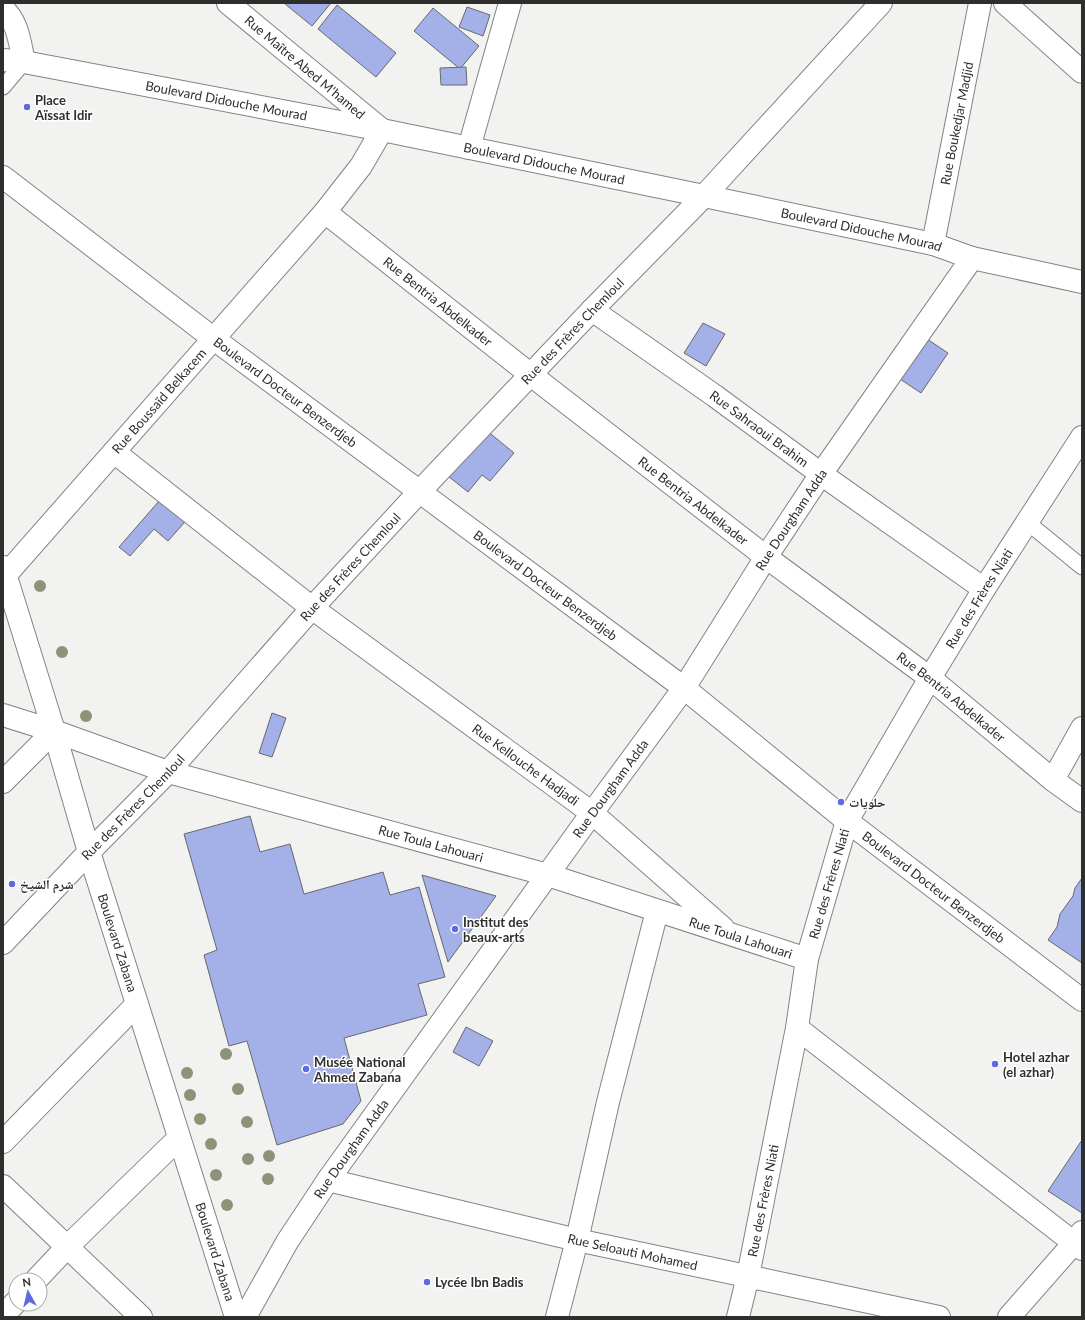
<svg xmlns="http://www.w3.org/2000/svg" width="1085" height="1320" viewBox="0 0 1085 1320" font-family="Lato,'Noto Naskh Arabic',sans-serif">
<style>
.building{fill:#a4b0e8;stroke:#67686b}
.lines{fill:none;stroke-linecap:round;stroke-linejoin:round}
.lane-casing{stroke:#838481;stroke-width:17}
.street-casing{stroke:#838481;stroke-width:24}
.secondary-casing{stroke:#838481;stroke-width:24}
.lane{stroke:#fff;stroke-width:15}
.street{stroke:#fff;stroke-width:22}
.secondary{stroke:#fff;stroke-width:22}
.tree{fill:#8d9379}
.poi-dot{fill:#5e6ae2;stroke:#fff;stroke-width:1.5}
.labels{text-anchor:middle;stroke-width:3;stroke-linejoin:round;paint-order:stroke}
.street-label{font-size:13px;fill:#2e2f2d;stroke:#fff}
.poi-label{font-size:13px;font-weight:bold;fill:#2e2f2d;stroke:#fff;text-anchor:start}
</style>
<rect width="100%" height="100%" fill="#f2f3f0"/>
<!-- building -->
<g class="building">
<polygon points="284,3 331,3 312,26"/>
<polygon points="337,5 396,53 376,77 318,29"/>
<polygon points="467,7 490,15 483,36 459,27"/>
<polygon points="433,8 479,46 460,69 414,31"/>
<polygon points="466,67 467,85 441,85 440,68"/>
<polygon points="703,323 725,334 706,366 684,353"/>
<polygon points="927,339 948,353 921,393 900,379"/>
<polygon points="486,430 514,453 490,481 482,475 468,492 448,476"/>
<polygon points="166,493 191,515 168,541 154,529 130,556 119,547"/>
<polygon points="272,713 286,718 272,757 259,753"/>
<polygon points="250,816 260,852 290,844 304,894 383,872 390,895 419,887 445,977 418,984 427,1015 344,1038 361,1101 343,1124 277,1145 247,1041 229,1046 204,955 217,950 184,834"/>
<polygon points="422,875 496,896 448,962"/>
<polygon points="1082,878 1082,963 1048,940 1057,927 1060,914 1073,896 1075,888"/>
<polygon points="466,1027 493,1041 479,1066 453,1052"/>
<polygon points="1082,1140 1082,1213 1048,1191"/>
</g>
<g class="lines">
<defs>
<g id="lane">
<polyline points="3,87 24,62"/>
<polyline points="1027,522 1082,567"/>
</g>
<g id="street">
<path d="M3,9C18,21 20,44 24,62"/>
<polyline points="469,148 510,3"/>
<path id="s1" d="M325,212L531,375L766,557L930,678L1053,780L1082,801"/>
<path id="s2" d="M933,244L980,3"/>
<path id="s3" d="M592,310L715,396L821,474L984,589"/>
<path id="s4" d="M114,452L312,608L592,813L723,928"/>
<path id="s5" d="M3,578L325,212L361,166L382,130L228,3"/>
<path id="s6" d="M3,715L54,731L168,772L548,875L807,959"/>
<polyline points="1053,780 1082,728"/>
<polyline points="3,782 54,731"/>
<path id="s7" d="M847,821L1082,1000"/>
<path id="s8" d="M3,943L89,852L168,772L312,608L420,491L592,310L704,196L881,3"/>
<polyline points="797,1028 1082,1249"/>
<polyline points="3,1142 137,1004"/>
<path id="s9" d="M328,1180L577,1240L939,1317"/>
<polyline points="3,1186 141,1317"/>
<polyline points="36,1280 67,1247 179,1138"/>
<polyline points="3,1316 16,1302"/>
<path id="s10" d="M245,1317L287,1242L328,1180L592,813L684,688L766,557L821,474L972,258"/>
<polyline points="557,1317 577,1240 608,1102 657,911"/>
<polyline points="1009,1317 1074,1243 1082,1232"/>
</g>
<g id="secondary">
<polyline points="1005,3 1082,72"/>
<path id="s11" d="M3,60L24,62L382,130L704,196L933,244L972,258L1082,282"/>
<path id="s12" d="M3,177L214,339L684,688L847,821"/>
<path id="s13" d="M3,567L54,731L89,852L236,1317"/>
<path id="s14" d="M738,1317L748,1276L797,1028L807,959L847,821L930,678L984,589L1082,437"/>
</g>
</defs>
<!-- lane casing -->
<use href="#lane" class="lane-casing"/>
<!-- street casing -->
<use href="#street" class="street-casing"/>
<!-- secondary casing -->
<use href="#secondary" class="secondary-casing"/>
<!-- lane -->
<use href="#lane" class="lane"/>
<!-- street -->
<use href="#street" class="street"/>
<!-- secondary -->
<use href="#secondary" class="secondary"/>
</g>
<!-- trees -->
<g class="tree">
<circle cx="40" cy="586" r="6"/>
<circle cx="62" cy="652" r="6"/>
<circle cx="86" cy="716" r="6"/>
<circle cx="226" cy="1054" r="6"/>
<circle cx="187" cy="1073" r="6"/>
<circle cx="238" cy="1089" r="6"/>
<circle cx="190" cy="1095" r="6"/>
<circle cx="200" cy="1119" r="6"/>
<circle cx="247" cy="1122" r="6"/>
<circle cx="211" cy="1144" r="6"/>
<circle cx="269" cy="1156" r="6"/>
<circle cx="248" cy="1159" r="6"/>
<circle cx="216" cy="1175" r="6"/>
<circle cx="268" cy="1179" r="6"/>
<circle cx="227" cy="1205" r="6"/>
</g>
<!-- markers -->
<g class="poi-dot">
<circle cx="27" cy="107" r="4"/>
<circle cx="841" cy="802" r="4"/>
<circle cx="12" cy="884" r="4"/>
<circle cx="455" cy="929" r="4"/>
<circle cx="995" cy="1064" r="4"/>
<circle cx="306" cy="1069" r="4"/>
<circle cx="427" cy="1282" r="4"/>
</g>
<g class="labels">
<!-- street labels -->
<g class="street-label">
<text transform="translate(305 67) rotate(40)" y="5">Rue Maître Abed M'hamed</text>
<text dy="5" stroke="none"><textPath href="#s11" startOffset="227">Boulevard Didouche Mourad</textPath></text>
<text dy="5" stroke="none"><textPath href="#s2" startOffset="123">Rue Boukedjar Madjid</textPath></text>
<text dy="5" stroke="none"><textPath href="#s11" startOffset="551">Boulevard Didouche Mourad</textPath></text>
<text dy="5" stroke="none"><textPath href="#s11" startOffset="875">Boulevard Didouche Mourad</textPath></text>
<text dy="5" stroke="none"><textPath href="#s1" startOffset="144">Rue Bentria Abdelkader</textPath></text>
<text dy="5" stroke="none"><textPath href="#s8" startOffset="836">Rue des Frères Chemloul</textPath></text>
<text dy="5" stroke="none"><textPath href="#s12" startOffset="355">Boulevard Docteur Benzerdjeb</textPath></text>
<text dy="5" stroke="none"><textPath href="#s5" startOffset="236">Rue Boussaïd Belkacem</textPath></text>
<text dy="5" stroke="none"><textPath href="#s3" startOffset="205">Rue Sahraoui Brahim</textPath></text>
<text dy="5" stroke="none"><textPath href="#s1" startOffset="468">Rue Bentria Abdelkader</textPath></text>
<text dy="5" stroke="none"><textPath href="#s10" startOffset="967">Rue Dourgham Adda</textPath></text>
<text dy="5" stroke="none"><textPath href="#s8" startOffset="512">Rue des Frères Chemloul</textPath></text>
<text dy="5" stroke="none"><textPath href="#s12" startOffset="679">Boulevard Docteur Benzerdjeb</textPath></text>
<text dy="5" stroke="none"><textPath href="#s14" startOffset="767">Rue des Frères Niati</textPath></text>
<text dy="5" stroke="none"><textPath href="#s1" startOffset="792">Rue Bentria Abdelkader</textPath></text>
<text dy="5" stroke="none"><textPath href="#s4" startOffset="517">Rue Kellouche Hadjadi</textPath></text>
<text dy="5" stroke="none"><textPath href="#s10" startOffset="643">Rue Dourgham Adda</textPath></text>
<text dy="5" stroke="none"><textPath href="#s8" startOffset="188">Rue des Frères Chemloul</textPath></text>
<text dy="5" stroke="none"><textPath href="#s6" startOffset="447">Rue Toula Lahouari</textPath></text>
<text dy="5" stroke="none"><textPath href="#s14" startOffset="443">Rue des Frères Niati</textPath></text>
<text dy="5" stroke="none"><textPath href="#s7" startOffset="109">Boulevard Docteur Benzerdjeb</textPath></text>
<text dy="5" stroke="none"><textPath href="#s6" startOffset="771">Rue Toula Lahouari</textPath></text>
<text dy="5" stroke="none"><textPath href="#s13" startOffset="393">Boulevard Zabana</textPath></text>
<text dy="5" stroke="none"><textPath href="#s10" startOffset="199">Rue Dourgham Adda</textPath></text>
<text dy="5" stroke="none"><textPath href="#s14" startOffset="119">Rue des Frères Niati</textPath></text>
<text dy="5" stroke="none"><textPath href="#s13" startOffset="717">Boulevard Zabana</textPath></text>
<text dy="5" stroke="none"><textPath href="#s9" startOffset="313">Rue Seloauti Mohamed</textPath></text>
</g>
<!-- poi labels -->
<g class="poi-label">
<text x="35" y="105">Place<tspan x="35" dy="15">Aïssat Idir</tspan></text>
<text x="849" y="807">حلويات</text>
<text x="20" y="889">شرم الشيخ</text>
<text x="463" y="927">Institut des<tspan x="463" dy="15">beaux-arts</tspan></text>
<text x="1003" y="1062">Hotel azhar<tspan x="1003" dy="15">(el azhar)</tspan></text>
<text x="314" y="1067">Musée National<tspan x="314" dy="15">Ahmed Zabana</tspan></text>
<text x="435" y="1287">Lycée Ibn Badis</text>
</g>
</g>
<!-- border -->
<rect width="1085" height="1320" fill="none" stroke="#2e2f2d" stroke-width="8"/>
<!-- north arrow -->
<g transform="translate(28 1292) rotate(352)"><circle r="19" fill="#ffffff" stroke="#abacab"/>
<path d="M0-3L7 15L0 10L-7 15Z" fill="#5e6ae2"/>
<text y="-6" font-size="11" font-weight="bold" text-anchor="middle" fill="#2e2f2d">N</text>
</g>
</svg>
